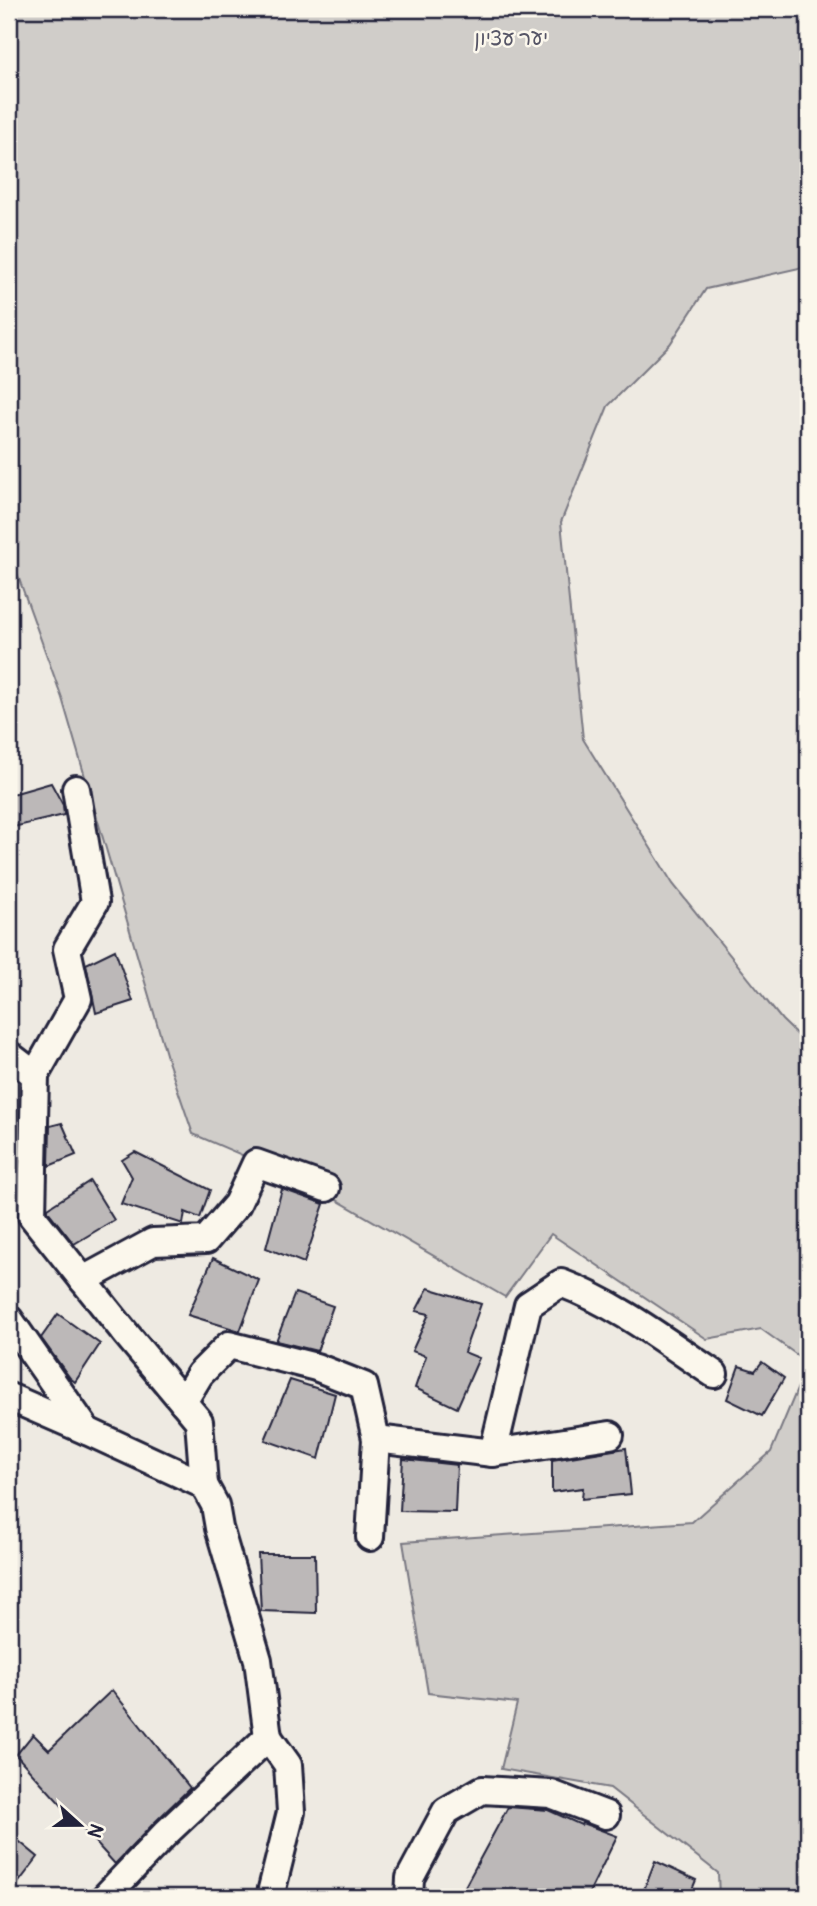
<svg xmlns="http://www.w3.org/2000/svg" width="817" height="1906" viewBox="0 0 817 1906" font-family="Pangolin,'Playpen Sans Hebrew',sans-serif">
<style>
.green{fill:#d0cdc9;stroke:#797882;stroke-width:2}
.building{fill:#bcb8b8;stroke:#22223b;stroke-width:2}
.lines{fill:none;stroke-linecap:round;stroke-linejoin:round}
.street-casing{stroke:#22223b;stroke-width:32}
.street{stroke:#fbf7ec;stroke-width:26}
.labels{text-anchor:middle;stroke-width:5;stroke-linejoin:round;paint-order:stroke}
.park-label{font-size:21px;fill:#565566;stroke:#fbf7ec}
</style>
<rect width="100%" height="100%" fill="#eeeae2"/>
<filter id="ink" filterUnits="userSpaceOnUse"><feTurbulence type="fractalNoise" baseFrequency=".0143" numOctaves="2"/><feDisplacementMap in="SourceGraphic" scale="14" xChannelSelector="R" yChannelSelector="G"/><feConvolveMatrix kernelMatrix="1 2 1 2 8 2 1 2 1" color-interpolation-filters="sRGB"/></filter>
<g filter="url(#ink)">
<!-- green -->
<polygon class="green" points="9,9 808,9 808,266 706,289 670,344 608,406 561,522 583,739 673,884 782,1020 808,1045 808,1897 719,1897 718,1873 610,1788 501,1769 517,1703 428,1693 403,1542 692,1522 771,1452 808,1363 761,1329 707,1339 551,1234 505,1297 307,1183 193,1134 168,1061 62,698 9,551"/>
<!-- building -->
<g class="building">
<polygon points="51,783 63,805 64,815 9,828 9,795"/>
<polygon points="115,950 133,1001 96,1013 86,964"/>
<polygon points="62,1123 76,1155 49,1166 50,1126"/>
<polygon points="135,1152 210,1190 200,1218 185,1212 183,1224 121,1204 132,1177 122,1160"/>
<polygon points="90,1181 114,1220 74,1244 48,1211 48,1208"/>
<polygon points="282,1189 324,1204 304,1263 266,1248"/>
<polygon points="213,1258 259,1280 240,1331 188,1315"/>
<polygon points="428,1288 481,1304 464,1352 479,1358 457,1408 415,1388 426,1356 412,1351 429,1314 416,1311"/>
<polygon points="295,1293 333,1306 317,1351 276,1341"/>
<polygon points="58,1314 100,1344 75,1382 70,1378 41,1338"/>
<polygon points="762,1362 784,1378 762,1416 727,1399 739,1366 755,1371"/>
<polygon points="290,1380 335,1394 319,1459 265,1440"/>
<polygon points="626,1448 631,1494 582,1499 583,1488 552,1492 552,1460"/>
<polygon points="403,1459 457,1465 455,1512 400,1511"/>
<polygon points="258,1554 315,1554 316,1613 261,1611"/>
<polygon points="112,1690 190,1788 155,1822 115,1864 16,1755 33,1734 49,1750"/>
<polygon points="508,1807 548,1810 581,1825 582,1823 617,1836 587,1897 474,1897 462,1892"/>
<polygon points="9,1833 38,1857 9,1895"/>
<polygon points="655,1861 696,1880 689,1897 641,1897"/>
</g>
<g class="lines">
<defs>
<g id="street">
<polyline points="76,789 95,902 67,949 78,999 35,1075 32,1216 127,1335 199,1421 204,1485"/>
<polyline points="9,1055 35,1075"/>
<polyline points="83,1280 153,1242 206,1240 237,1204 256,1163 326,1188"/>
<polyline points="9,1319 87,1431"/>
<polyline points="9,1397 87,1431 204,1485 215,1505 219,1528 258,1660 268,1737"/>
<polyline points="183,1402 200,1374 229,1345 316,1367 364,1386 376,1439 370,1537"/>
<polyline points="376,1439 493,1453 610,1435"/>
<path d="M493,1453L528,1305L561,1283C617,1304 665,1341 714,1374"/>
<polyline points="105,1897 166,1833 268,1737 288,1765 291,1812 270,1897"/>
<polyline points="409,1897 410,1878 446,1811 482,1790 551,1794 606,1815"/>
</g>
</defs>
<!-- street casing -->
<use href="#street" class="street-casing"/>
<!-- street -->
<use href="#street" class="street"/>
</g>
</g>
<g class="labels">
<!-- park labels -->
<g class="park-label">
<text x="511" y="45">יער עציון</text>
</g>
</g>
<!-- margin -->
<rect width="817" height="1906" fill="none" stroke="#fbf7ec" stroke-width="35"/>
<rect x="18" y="18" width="782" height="1871" fill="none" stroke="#22223b" stroke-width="2.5" filter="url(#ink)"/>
<!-- north arrow -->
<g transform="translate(80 1825) rotate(111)" stroke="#fbf7ec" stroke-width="5" paint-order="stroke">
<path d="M0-5L12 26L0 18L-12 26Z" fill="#22223b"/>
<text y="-10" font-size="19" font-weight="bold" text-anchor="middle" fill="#22223b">N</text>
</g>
</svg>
